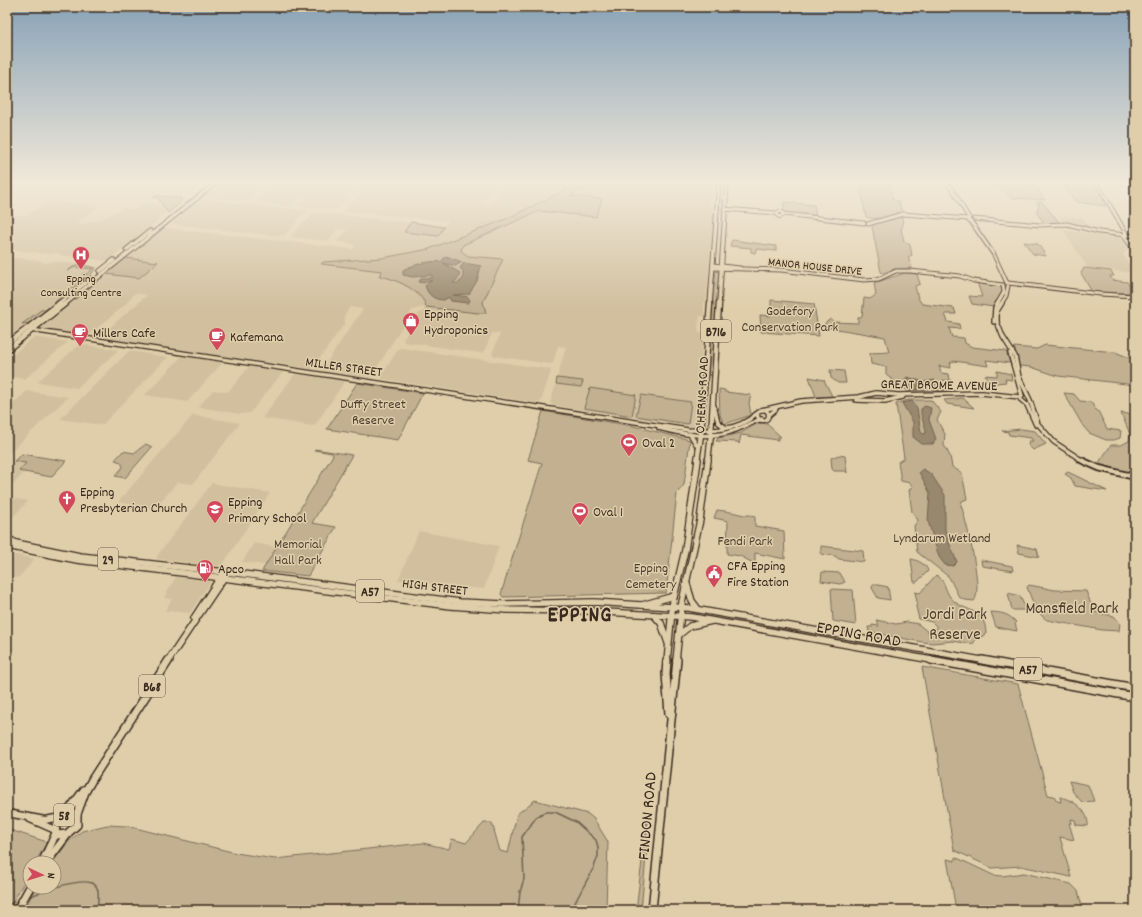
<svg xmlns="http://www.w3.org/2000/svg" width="1142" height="917" viewBox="0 0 1142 917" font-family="Dekko,sans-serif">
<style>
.built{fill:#d1bf9e}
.green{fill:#c2b091;stroke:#7e6d58}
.water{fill:#98886e;stroke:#73624e}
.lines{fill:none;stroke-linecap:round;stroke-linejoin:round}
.stream-far1{stroke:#73624e;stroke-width:1}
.stream{stroke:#73624e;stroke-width:1.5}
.minor-far3-casing{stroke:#3b2a1e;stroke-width:5}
.minor-far2-casing{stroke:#3b2a1e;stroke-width:6}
.minor-far1-casing{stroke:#3b2a1e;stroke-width:8}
.minor-casing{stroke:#3b2a1e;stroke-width:9}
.major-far3-casing{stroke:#3b2a1e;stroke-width:5.5}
.major-far2-casing{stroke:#3b2a1e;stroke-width:7}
.major-far1-casing{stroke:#3b2a1e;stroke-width:8}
.major-casing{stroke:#3b2a1e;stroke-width:10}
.minor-far3{stroke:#e0ceab;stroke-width:3}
.minor-far2{stroke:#e0ceab;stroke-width:3.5}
.minor-far1{stroke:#e0ceab;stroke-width:4.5}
.minor{stroke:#e0ceab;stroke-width:6}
.major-far3{stroke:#e0ceab;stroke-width:3.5}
.major-far2{stroke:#e0ceab;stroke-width:4.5}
.major-far1{stroke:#e0ceab;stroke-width:5.5}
.major{stroke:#e0ceab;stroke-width:7}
.labels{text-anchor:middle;stroke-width:3;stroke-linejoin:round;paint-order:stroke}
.far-street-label{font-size:12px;fill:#3b2a1e;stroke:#e0ceab}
.far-poi-label{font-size:12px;fill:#3b2a1e;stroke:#e0ceab}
.shield{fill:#e0ceab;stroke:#6c5b48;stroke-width:1}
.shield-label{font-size:13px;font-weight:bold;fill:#3b2a1e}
.park-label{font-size:14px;fill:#4f3e2f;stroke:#e0ceab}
.poi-label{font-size:14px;fill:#3b2a1e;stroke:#e0ceab;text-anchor:start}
.street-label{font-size:14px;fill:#3b2a1e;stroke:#e0ceab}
.near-park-label{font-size:17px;fill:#4f3e2f;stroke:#e0ceab}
.near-street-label{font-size:17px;fill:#3b2a1e;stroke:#e0ceab}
.near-district-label{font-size:22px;font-weight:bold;letter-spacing:1px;fill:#3b2a1e;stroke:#e0ceab}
</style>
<rect width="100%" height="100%" fill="#e0ceab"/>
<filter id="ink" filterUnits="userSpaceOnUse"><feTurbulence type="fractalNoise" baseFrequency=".025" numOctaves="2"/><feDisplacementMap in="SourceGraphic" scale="8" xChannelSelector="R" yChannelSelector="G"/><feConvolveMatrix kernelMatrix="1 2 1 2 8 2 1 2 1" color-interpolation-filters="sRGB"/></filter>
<g filter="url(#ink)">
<!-- built -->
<g class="built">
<polygon points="226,181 406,181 427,184 439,181 497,181 483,204 490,205 504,181 712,181 710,206 714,209 706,301 704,303 704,316 700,316 698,327 699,333 703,333 697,425 691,427 552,405 550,403 556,384 581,387 583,382 557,378 566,347 558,346 553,363 551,364 494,356 492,354 500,334 492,333 484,352 481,353 404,342 403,340 419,313 423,312 425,307 412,310 372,376 369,377 323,370 322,369 363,309 350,307 344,316 345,323 312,369 98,338 147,295 135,293 125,305 88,336 38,329 163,228 353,249 355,245 337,241 348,230 337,229 329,240 326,241 292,237 291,236 303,223 307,222 314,212 444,227 448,221 343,211 361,193 351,191 347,196 348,197 335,210 298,206 309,197 299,196 291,206 255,202 269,191 266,188 261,187 248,201 206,197"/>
<polygon points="200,199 306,211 307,211 296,220 297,222 284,235 280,236 172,224 189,207"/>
<polygon points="50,201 99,206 77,223 83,224 99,220 123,208 134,210 143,203 162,204 167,211 157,218 160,219 108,261 60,255 60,253 48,254 7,249 7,214 25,216"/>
<polygon points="1059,216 1083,218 1088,226 1087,227 1064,222"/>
<polygon points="1063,230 1119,237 1131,250 1125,249 1126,252 1123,254 1128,263 1135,264 1135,273 1088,268"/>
<polygon points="7,257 42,261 41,262 46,263 54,261 97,267 7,339"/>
<polygon points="34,337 68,342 25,379 7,376 7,359"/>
<polygon points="80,344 118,350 77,388 37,382"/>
<polygon points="401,348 549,369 551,371 541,402 538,403 382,379 381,377 398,349"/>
<polygon points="129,351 168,357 102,425 60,419"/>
<polygon points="182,356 223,362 187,402 145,395"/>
<polygon points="249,367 283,372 250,413 239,414 198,407 213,390 228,392"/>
<polygon points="295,374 345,381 315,425 312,426 262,418"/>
<polygon points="27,391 68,397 7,455 7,409"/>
<polygon points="193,415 240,423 193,484 177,482 155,509 118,502"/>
<polygon points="14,461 27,463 20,471 25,472 7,490 7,468"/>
<polygon points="212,483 270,493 223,564 218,566 157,559 157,556"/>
<polygon points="7,497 28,501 7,523"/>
<polygon points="419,531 499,546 484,589 398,580"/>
<polygon points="254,543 276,547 266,565 242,562"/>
<polygon points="7,553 35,559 18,578 7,576"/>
<polygon points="176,577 209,581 210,583 190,613 165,611 172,599 164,598"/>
</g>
<!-- green -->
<g class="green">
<path d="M584,181H601L570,196L602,199L596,217L539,211L463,245L461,251L468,256L503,259L483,302L486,313H478L426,307C423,291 394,278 379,276L382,271L321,264L323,262L382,258L429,249L506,219Z"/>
<path d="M859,181L891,184L892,187L890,188L893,199L899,202L902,212C890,214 878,222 866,217Z"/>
<path d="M1059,181C1084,181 1097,177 1106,206L1076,202Z"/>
<polygon points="997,185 1035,185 1045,200 1011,198"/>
<polygon points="154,195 180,198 182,199 179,204 168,213 158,198 152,197"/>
<polygon points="784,202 814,205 816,215 786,213 784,212"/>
<polygon points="1037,202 1042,202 1059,222 1045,224 1036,212 1039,206"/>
<polygon points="902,217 903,226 901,229 904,241 910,245 912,255 908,257 912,268 894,269 883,273 881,272 872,227 874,224"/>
<polygon points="411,222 444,227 438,236 404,232"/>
<polygon points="732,240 776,246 776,251 756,249 755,253 751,252 751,248 730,246"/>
<polygon points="1024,242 1038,244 1046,256 1033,254"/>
<polygon points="126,258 158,262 139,278 106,274"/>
<path d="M78,264L96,268C85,286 49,309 31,323L22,324L41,310H45L87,275L82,274H87L93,269L75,267L67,271Z"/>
<polygon points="1084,268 1111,271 1114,276 1110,276 1112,280 1127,282 1135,293 1092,292 1081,273"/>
<polygon points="716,271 719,272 713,376 708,375 713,293"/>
<polygon points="905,273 917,274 920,284 915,286 918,298 922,304 954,308 956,314 945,314 948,322 959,324 960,329 949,328 952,337 964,338 965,343 972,347 1006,351 1010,363 986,360 988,366 954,361 950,363 951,368 939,366 941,373 949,374 950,381 942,380 943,385 950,386 952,390 908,391 886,375 886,367 871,364 870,353 889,352 885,337 825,327 825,323 831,319 833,322 858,323 858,318 862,316 864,298 870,299 876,295 874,283"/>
<polygon points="977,282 1003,287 1002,292 994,307 972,304 969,296 982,297"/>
<polygon points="771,300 814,304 819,336 761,332 760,315 771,316"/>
<polygon points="1045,345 1115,352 1135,360 1135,385 1058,376 1031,367 1019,366 1014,347 1037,349"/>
<polygon points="830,370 844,371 846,383 838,383 831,378"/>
<polygon points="997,371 1011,374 1012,380 1005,379 1006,382 997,383 987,381 985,375 997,376"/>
<polygon points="809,377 824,380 832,396 816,397"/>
<polygon points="557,378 583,381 581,387 556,384"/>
<polygon points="357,383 423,393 398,440 327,429"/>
<polygon points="590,388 636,395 632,416 584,408"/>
<polygon points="719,389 725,390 725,392 751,395 749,403 751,415 725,424 723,422 720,415"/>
<polygon points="1064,393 1074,394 1080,401 1091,402 1095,409 1098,411 1107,429 1121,431 1120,438 1114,440 1106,440 1089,433 1083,426"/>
<polygon points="641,395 691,402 688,424 636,416"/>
<polygon points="963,398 974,408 947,404 944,400"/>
<path d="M908,400H931L941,412L937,420L945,434L944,445L950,456L952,467L962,473L967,499L962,501L961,505C966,520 984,591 974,601L965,600L959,597L949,577L917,552L914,526L918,520L912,512L909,490L913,487L910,483L901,481L898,462L904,458L896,404Z"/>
<polygon points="543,411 633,426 690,440 684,485 677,493 666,593 503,597 501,594 542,463 528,460"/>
<polygon points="1121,413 1135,415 1135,474 1098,464 1111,445 1121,445 1129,441 1130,434"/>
<polygon points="763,423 767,424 781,437 778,437 778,440 741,435 739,444 738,442 716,441 718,438 741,433 756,424"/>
<polygon points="1021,429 1035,431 1046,444 1033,450 1028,445 1029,441 1033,441 1031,438 1009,435 1008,432 1002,431"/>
<polygon points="146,444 152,447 125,478 115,476 123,467 121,462 115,460 123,451 134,453"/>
<polygon points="315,449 352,455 312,523 336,527 308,576 262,571 333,455 332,453 314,450"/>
<polygon points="22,454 66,461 51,477 19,471 26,463 14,461"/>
<polygon points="839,455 845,456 847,473 845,471 834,471 832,469 831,458"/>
<polygon points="1068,472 1107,491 1075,486 1071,478 1065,474"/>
<path d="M717,510C725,511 732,512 740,514C744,516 749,514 755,516V526L784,531L785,559L755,553V564L740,556L727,554L728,521L714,518Z"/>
<polygon points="1017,545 1037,549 1039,557 1019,553"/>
<polygon points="821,546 863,551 864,562 839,559 835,556 821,554"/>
<path d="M911,559C918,560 927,565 928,571L917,582H914Z"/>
<polygon points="981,560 1012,566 1013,571 982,566"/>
<polygon points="822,572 840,573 845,582 840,584 821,581"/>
<path d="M936,575C946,580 944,590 951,598C963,613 985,606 986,633L983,636L976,639L973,644L952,641L933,643L922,642L869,632L868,627H872V625L879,626L876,620L896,624L907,622L918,624L928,632L934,631L937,627L932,622L919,619L916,607L917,602L915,592L920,593Z"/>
<polygon points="873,584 888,587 890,600 878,598 872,588"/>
<path d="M1029,585L1055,590L1086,591L1094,612L1114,616L1120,623L1119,631L1102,630L1047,620C1036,613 1031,598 1027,587Z"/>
<polygon points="831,589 853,590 856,625 833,621"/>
<polygon points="1008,593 1020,596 1026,610 1012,610"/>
<path d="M991,612C1003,613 1007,613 1016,622L1015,623L1017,631L996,627Z"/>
<path d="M922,667L1018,684L1048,795L1054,796L1057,801L1061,802L1060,797C1074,800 1089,811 1088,826L1076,825L1075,820L1071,819L1072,823H1069L1074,840L1060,837L1071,877L1021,866L992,868L954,850Z"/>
<polygon points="1069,781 1088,785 1094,801 1082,802 1073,792"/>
<polygon points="535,800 588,814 594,819 608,842 606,910 24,910 36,887 54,887 54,863 52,863 69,841 82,831 107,825 127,826 236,853 275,859 423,843 449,849 452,839 466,843 484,823 492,823 500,851 508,853 517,814"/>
<polygon points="647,820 647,847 641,910 636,910"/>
<polygon points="7,829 47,842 35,863 30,863 30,872 8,910"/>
<polygon points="955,857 993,875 1002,876 1024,873 1071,884 1078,891 1083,910 956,910 947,859 955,861"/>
</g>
<!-- water -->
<g class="water">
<path d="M446,256L462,262L455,266L443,263L460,273L459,278L453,283H458L463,279V271L460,268L464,263L481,266L477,281L469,294L453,295L468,297L470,301L468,303L451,301L449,297L444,300C434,300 428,295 425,286L432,280L424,283L418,282L422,278H432V275L413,277L403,275V270C412,265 430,260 441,262Z"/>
<polygon points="907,377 924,382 935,380 935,385 930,387 918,385 918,390 910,390 905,380"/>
<path d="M912,401L917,408L921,432L923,434L926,433C926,424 920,418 921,409L925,406L931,408L929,420L936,439L933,444H922L913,437V422L902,403Z"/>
<polygon points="923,469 931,474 945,495 945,530 948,540 957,562 953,566 945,565 939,557 928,521 930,493 919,472"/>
</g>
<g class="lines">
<!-- stream-far1 -->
<polyline class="stream-far1" points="192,190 205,181"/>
<!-- stream -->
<g class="stream">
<path d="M28,897C40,892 85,875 95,885C101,891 97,903 97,910"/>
<polyline points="7,905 19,900"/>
<polyline points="518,910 520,892 524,879 522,837 537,816 545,812 555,812 576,822 596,840 598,847 598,856 594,867 571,910"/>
</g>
<defs>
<g id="minor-far3">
<polyline points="944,181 952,189 969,218 968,220 972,223 994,255 1007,283"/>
<polyline points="1092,181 1100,188 1127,235"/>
<polyline points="724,209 777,213"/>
<circle cx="780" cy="214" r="2.5"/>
<polyline points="783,214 864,223"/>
<polyline points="974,219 1040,225 1067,224 1099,232 1135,236"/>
<polyline points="868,224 903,214 968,219"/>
<polyline points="1123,235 1135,251"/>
<polyline points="713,265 740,268"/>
<polyline points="713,268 781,270 864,280 879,279 896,271 910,271 960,276 974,281 1002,285"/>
<polyline points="1008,283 1100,294 1135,296"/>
<polyline points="997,304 1004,292 1003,285"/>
<polyline points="1001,304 1006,296 1008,286"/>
</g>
<g id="minor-far2">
<polyline points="1002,303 997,311 997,322 1003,337 1015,356 1019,377 1030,400 1038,424 1054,442 1083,461"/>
<polyline points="994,322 995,308 998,303"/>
<path d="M31,330L688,430C711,431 738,431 756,414"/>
<polyline points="1010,353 1022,396"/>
<polyline points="1022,396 1020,399 1027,405 1036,425"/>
<polyline points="856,400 885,401 903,397"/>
<polyline points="714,406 718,422 726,428"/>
<circle cx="763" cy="415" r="5.5"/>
<polyline points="762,410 801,401 859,397 876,393 898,395 982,393 1020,397"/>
<polyline points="769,415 776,409"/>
<path d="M659,428C682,434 707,439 730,432C741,429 751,422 762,419"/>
<polyline points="690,434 699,449"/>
</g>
<polyline id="minor-far1" points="1081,460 1099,468 1135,477"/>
<g id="minor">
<polyline points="7,813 45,820 61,817"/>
<polyline points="30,819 55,830"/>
</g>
<g id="major-far3">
<polyline points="126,250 150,231"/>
<polyline points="100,271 114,260"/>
<polyline points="58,304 90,279"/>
<polyline points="65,304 218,181"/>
<polyline points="710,304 719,181"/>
<polyline points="719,304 727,181"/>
</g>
<g id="major-far2">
<polyline points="7,344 60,303"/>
<polyline points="7,350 66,303"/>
<polyline points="697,461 701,435 710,303"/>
<polyline points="708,461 711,434 719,303"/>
</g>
<g id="major-far1">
<polyline points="7,538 16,543 80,556 235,573 460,602 503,604 594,602 689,608 987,661"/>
<polyline points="7,546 77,560 451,606 507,610 588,611 692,617 937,661"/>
<polyline points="686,581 692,601 698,609"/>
<polyline points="642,605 674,596"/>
<polyline points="654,615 661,623 668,643"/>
<polyline points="194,618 221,576"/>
<polyline points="680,634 690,626 712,621"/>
<polyline points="168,661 225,576"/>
<polyline points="667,661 673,601 685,550 698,460"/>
<polyline points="676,661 682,602 700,520 708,460"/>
</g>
<g id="major">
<polyline points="667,660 666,674 669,714"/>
<polyline points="931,660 1135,697"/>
<polyline points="982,660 1135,688"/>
<polygon points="69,813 77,814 77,825 67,834 57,835 55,830 59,819"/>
<polyline points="66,814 84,790"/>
<polyline points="77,814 85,792 93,778 169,660"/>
<polyline points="42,863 56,833"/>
<polyline points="46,863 67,835"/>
<polyline points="17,910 30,887"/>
<polyline points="652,910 677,660"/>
</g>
</defs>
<!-- minor-far3 casing -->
<use href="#minor-far3" class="minor-far3-casing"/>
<!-- minor-far2 casing -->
<use href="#minor-far2" class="minor-far2-casing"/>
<!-- minor-far1 casing -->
<use href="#minor-far1" class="minor-far1-casing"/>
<!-- minor casing -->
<use href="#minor" class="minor-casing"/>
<!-- major-far3 casing -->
<use href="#major-far3" class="major-far3-casing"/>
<!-- major-far2 casing -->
<use href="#major-far2" class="major-far2-casing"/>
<!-- major-far1 casing -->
<use href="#major-far1" class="major-far1-casing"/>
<!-- major casing -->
<use href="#major" class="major-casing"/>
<!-- minor-far3 -->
<use href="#minor-far3" class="minor-far3"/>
<!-- minor-far2 -->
<use href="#minor-far2" class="minor-far2"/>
<!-- minor-far1 -->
<use href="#minor-far1" class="minor-far1"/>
<!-- minor -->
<use href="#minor" class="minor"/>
<!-- major-far3 -->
<use href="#major-far3" class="major-far3"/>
<!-- major-far2 -->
<use href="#major-far2" class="major-far2"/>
<!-- major-far1 -->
<use href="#major-far1" class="major-far1"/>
<!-- major -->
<use href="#major" class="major"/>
</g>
</g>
<!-- sky -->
<linearGradient id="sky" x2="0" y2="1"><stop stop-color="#88a2b7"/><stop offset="0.59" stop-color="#f1e9d9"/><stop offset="1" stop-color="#f1e9d9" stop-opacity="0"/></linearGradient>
<rect width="1142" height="309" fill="url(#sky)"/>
<!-- icons -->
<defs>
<symbol id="hospital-pin" viewBox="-11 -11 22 30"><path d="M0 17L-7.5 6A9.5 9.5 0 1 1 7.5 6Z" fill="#d1495b" stroke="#e0ceab"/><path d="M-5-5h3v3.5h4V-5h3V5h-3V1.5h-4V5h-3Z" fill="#fff"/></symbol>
<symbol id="shop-pin" viewBox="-11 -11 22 30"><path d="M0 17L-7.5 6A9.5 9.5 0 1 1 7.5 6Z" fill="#d1495b" stroke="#e0ceab"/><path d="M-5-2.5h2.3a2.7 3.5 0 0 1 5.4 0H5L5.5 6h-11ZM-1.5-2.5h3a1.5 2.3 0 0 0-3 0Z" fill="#fff"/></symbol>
<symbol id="cafe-pin" viewBox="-11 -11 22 30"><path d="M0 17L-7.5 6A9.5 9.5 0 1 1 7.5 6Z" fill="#d1495b" stroke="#e0ceab"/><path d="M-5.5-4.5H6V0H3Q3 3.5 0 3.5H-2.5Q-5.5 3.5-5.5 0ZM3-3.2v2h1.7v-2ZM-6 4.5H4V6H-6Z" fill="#fff"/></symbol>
<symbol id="stadium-pin" viewBox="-11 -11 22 30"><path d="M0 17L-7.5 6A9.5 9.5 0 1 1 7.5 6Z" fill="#d1495b" stroke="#e0ceab"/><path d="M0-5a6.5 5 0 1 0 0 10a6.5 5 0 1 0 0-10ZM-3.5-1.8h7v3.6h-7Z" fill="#fff"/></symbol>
<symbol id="church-pin" viewBox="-11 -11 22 30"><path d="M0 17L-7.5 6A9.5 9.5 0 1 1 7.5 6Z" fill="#d1495b" stroke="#e0ceab"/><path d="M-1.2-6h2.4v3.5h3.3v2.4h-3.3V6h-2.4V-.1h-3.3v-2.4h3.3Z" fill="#fff"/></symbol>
<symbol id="school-pin" viewBox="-11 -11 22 30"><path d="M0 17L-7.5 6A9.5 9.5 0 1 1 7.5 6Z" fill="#d1495b" stroke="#e0ceab"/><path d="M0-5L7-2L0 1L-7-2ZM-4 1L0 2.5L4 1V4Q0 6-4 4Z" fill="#fff"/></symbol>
<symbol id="fuel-pin" viewBox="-11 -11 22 30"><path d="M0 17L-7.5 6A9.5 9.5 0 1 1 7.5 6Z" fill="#d1495b" stroke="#e0ceab"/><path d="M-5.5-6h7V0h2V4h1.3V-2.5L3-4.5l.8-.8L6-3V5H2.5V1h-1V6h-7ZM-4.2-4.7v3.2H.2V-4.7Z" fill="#fff"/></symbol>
<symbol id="civic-pin" viewBox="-11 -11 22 30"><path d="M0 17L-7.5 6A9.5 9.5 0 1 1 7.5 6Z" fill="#d1495b" stroke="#e0ceab"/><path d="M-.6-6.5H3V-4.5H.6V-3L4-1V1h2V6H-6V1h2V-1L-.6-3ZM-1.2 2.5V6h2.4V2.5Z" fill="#fff"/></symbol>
</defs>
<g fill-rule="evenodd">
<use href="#hospital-pin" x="71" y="245" width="20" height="27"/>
<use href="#shop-pin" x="401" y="311" width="20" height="27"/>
<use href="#cafe-pin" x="70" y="322" width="20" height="27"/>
<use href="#cafe-pin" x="207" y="326" width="20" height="27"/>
<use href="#stadium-pin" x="619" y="432" width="20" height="27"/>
<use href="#church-pin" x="57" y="489" width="20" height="27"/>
<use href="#school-pin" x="205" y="499" width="20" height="27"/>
<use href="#stadium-pin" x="570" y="501" width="20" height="27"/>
<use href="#fuel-pin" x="195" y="558" width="20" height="27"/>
<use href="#civic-pin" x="704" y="563" width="20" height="27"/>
</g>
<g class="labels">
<!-- far-street labels -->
<g class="far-street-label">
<text transform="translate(815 266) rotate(6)" y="4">MANOR HOUSE DRIVE</text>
</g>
<!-- far-poi labels -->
<g class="far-poi-label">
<text x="81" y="282">Epping<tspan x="81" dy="14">Consulting Centre</tspan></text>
</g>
<!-- shield labels -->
<g class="shield">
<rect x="701" y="320" width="30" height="22" rx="3"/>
<rect x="98" y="548" width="20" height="22" rx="3"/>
<rect x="356" y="580" width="28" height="22" rx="3"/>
<rect x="1014" y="658" width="28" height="22" rx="3"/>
<rect x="139" y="675" width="26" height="22" rx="3"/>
<rect x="54" y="804" width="20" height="22" rx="3"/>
</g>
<g class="shield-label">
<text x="716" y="336">B716</text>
<text x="108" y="564">29</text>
<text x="370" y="596">A57</text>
<text x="1028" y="674">A57</text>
<text x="152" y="691">B68</text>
<text x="64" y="820">58</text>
</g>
<!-- park labels -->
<g class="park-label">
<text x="790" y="315">Godefory<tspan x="790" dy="16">Conservation Park</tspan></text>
<text x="373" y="408">Duffy Street<tspan x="373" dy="16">Reserve</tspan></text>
<text x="942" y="542">Lyndarum Wetland</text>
<text x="745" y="545">Fendi Park</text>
<text x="298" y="548">Memorial<tspan x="298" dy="16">Hall Park</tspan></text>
<text x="651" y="572">Epping<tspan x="651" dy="16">Cemetery</tspan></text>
</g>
<!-- poi labels -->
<g class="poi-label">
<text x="424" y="318">Epping<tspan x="424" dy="16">Hydroponics</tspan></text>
<text x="93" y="337">Millers Cafe</text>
<text x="230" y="341">Kafemana</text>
<text x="642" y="447">Oval 2</text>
<text x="80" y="496">Epping<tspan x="80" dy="16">Presbyterian Church</tspan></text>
<text x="228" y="506">Epping<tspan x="228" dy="16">Primary School</tspan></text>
<text x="593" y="516">Oval 1</text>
<text x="727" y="570">CFA Epping<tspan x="727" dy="16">Fire Station</tspan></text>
<text x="218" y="573">Apco</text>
</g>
<!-- street labels -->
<g class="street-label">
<text transform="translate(344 366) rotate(8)" y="5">MILLER STREET</text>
<text transform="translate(939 384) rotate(1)" y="5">GREAT BROME AVENUE</text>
<text transform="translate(701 395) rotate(-87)" y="5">O'HERNS ROAD</text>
<text transform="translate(435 586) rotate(7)" y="5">HIGH STREET</text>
</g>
<!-- near-park labels -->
<g class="near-park-label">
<text x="1072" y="613">Mansfield Park</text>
<text x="955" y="619">Jordi Park<tspan x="955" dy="20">Reserve</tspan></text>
</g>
<!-- near-street labels -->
<g class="near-street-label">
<text transform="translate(859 633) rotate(10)" y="6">EPPING ROAD</text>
<text transform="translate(646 816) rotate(-85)" y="6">FINDON ROAD</text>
</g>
<!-- near-district labels -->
<g class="near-district-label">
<text x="580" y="621">EPPING</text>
</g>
</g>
<!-- margin -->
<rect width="1142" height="917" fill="none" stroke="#e0ceab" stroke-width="24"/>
<rect x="12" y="12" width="1118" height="893" fill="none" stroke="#3b2a1e" stroke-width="1.5" filter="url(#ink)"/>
<!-- north arrow -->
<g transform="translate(42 875) rotate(94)"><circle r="19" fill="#e0ceab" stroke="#9e8c73"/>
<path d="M0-3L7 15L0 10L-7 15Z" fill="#d1495b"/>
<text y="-6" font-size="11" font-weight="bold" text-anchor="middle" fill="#3b2a1e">N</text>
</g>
</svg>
